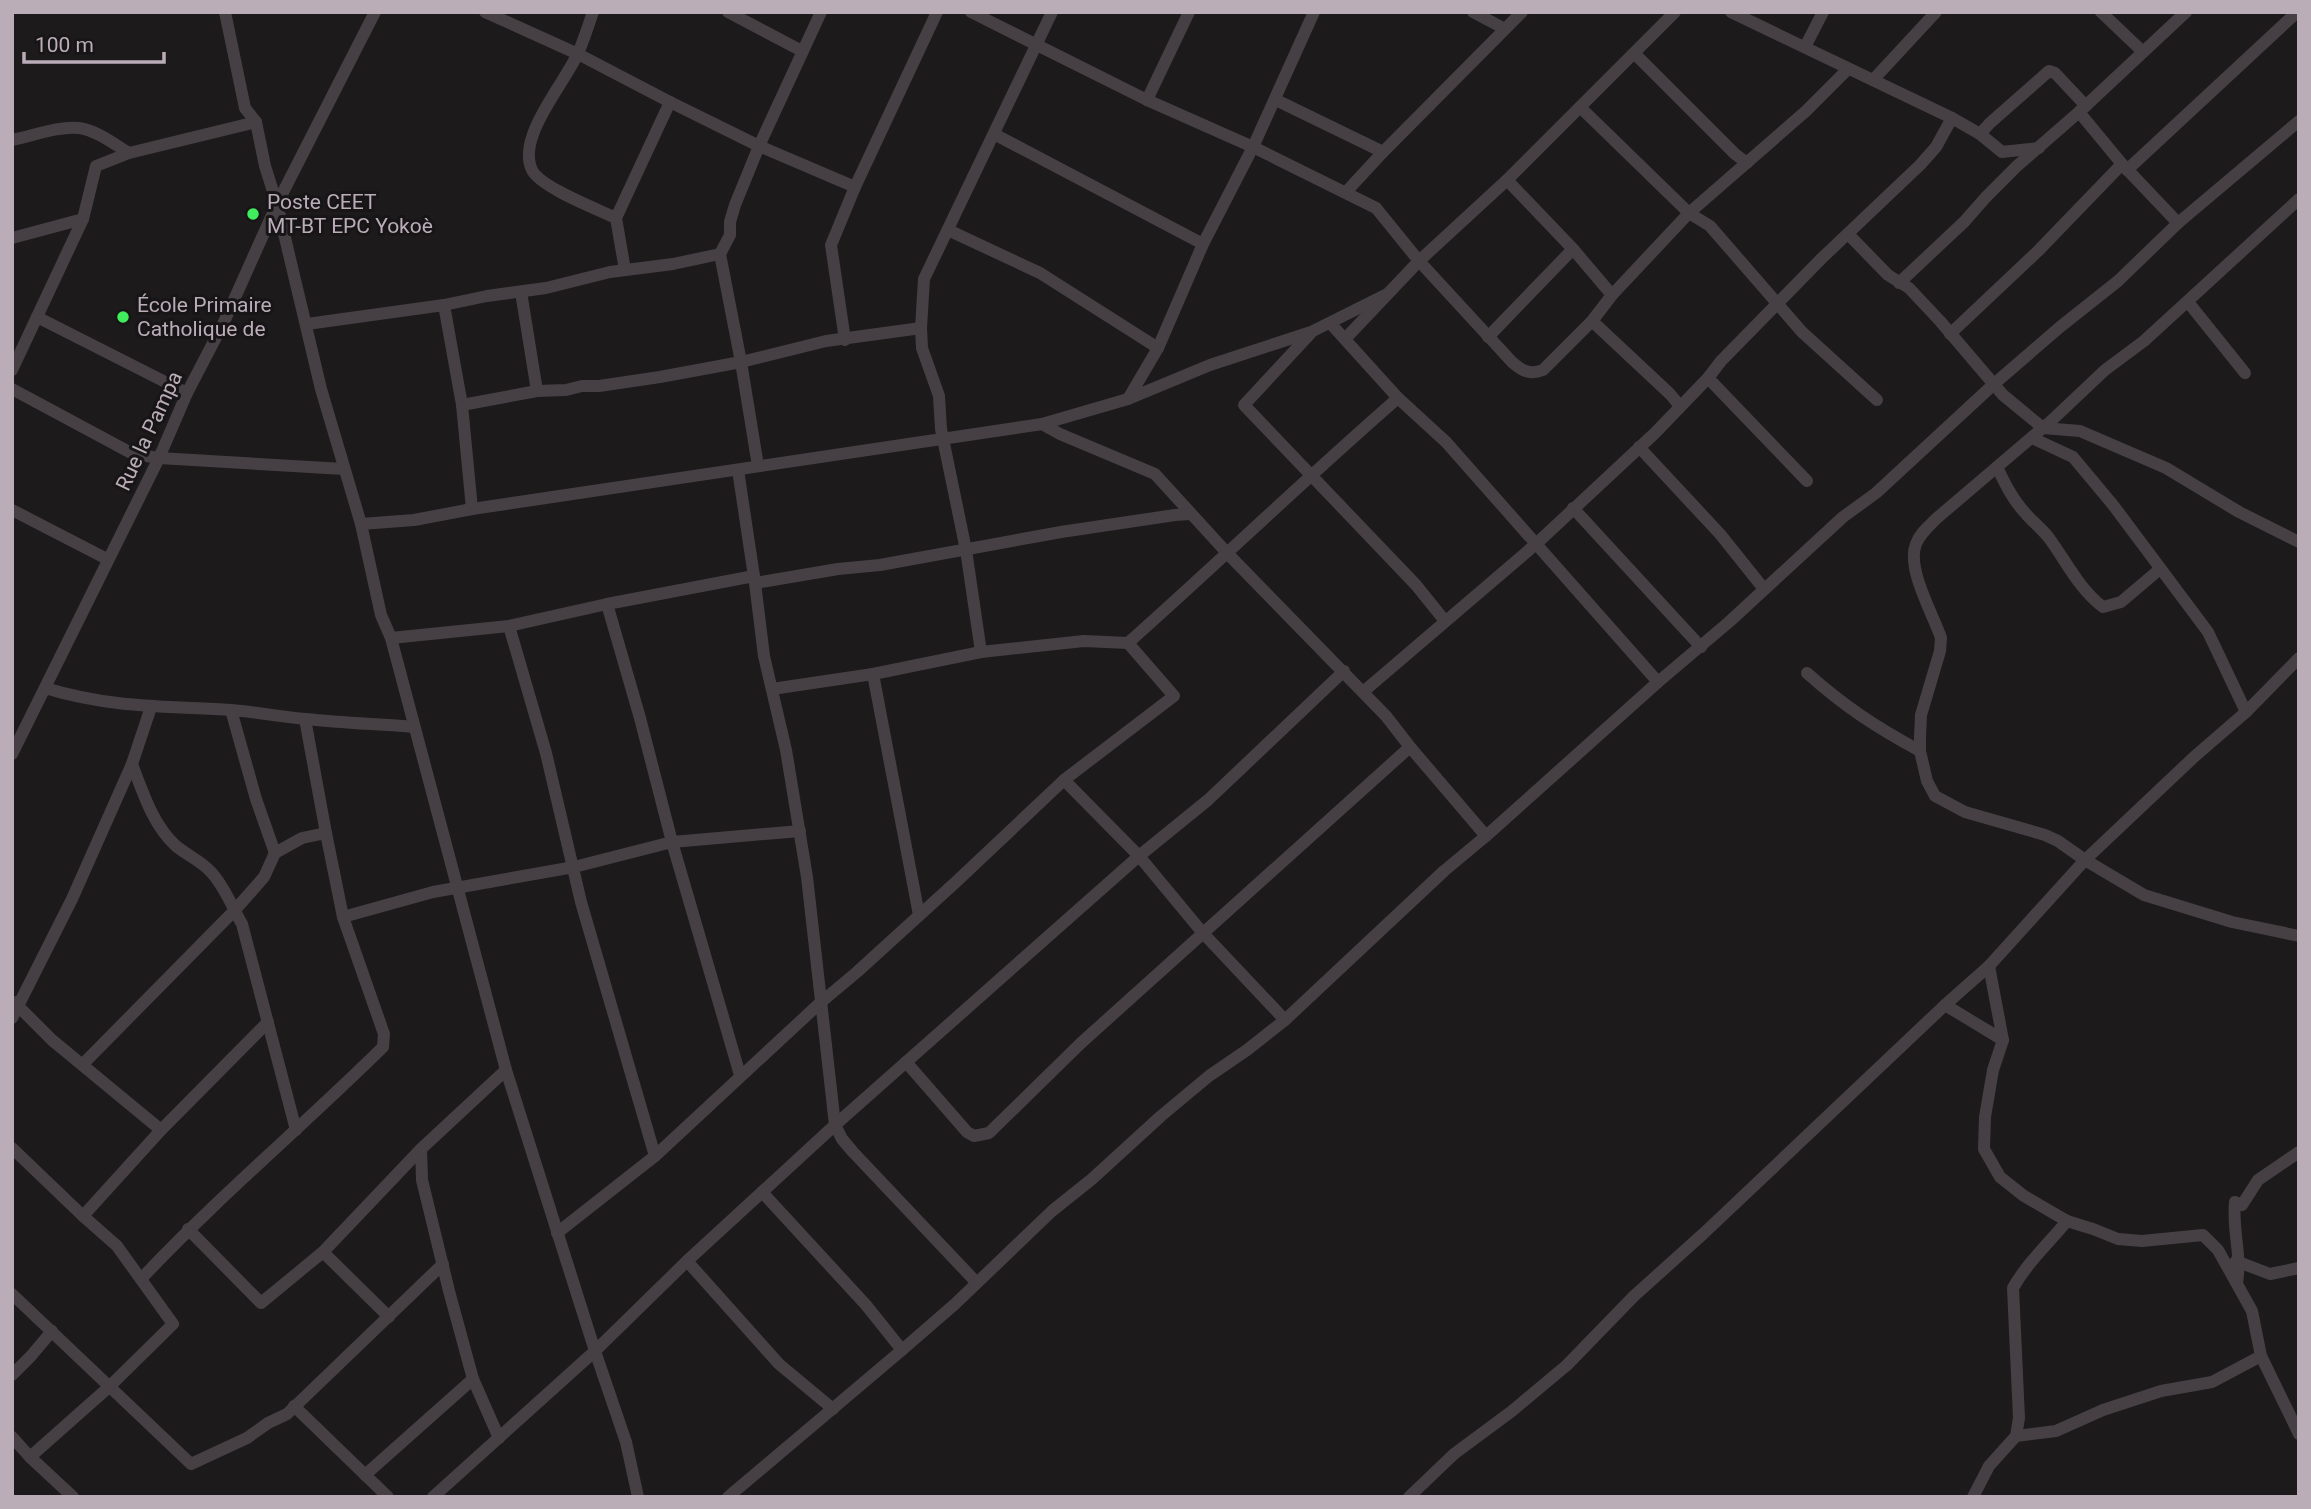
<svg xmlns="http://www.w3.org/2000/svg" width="2311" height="1509" viewBox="0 0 2311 1509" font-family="Roboto,sans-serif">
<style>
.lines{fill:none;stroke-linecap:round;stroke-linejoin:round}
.minor{stroke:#464044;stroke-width:12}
.poi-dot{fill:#40ed5d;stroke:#171516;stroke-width:2.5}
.labels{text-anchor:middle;stroke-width:6;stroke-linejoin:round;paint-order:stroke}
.poi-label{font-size:21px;fill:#bbadb8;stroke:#171516;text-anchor:start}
.street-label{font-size:21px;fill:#bbadb8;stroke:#171516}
</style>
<rect width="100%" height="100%" fill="#1c1a1b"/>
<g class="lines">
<!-- minor -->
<g class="minor">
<polyline points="225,12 245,108 256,122 265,166 277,204 321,389 361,524 381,615 391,638 506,1070 595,1351 626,1442 638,1497"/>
<polyline points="485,12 578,54 670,102 759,146 855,187"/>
<path d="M593,12C588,26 584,40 578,53C565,83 516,137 532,170C540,187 597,209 616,218"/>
<polyline points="728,12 802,51"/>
<path d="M971,12L1147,100L1253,147L1376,208L1419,261L1512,362C1522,371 1530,375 1543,370L1592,321L1612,295L1689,213L1806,111L1848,69"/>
<polyline points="1473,12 1505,29"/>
<polyline points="1731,12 1952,118 1980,134 2002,152 2039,148"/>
<polyline points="2101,12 2142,51"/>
<polyline points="1805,47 1823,12"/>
<polyline points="1635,54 1735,154 1747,163"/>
<polyline points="1873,80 1936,12"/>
<polyline points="1147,100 1189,12"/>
<polyline points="1276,100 1383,152"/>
<polyline points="1580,107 1689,213 1710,226 1802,332 1877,400"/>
<polyline points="2079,112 2122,164 2178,223"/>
<polyline points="994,134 1203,244"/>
<polyline points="1980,134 1990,123 2049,71 2055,73 2086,106"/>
<path d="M12,140C33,136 58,126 79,128C96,130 114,144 129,153"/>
<polyline points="2127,170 2295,14"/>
<polyline points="1507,180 1573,249 1612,295"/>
<polyline points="1346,192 1383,152 1522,12"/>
<path d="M2299,199L2144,341L2105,370L2051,421L1937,518C1929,526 1920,533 1916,544C1906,568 1933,614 1941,638L1940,651L1921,715L1920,737V751L1927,781L1935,796L1965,812L2045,835L2058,841L2085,860L2144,895L2232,922L2299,936"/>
<polyline points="948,230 1040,273 1158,348"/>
<polyline points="1848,234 1888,275 1909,288 1940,321 2003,395 2043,428 2080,431 2166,468 2239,512 2299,542"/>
<polyline points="12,238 83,219"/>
<polyline points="625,270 616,218 670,102"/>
<polyline points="1899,283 1964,222 1986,197 2017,166 2079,112 2186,12"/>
<polyline points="521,292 537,391"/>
<polyline points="2188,302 2245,373"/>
<polyline points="444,305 487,296 546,288 610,272 673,264 720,254"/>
<polyline points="37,317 187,393"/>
<polyline points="1592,321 1670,394 1680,406"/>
<polyline points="307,324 444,305 462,405 472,509"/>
<polyline points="1331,324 1398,398 1446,442 1658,682"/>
<polyline points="1310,334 1244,405 1416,585 1445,621"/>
<polyline points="1950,334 2038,251 2122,164"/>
<polyline points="1488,337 1573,249"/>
<polyline points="1345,339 1419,261 1507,180 1675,12"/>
<polyline points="845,340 831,245 855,187 937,12"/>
<polyline points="12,370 83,219 96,166 129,153 256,122"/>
<polyline points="1708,378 1807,481"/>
<polyline points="12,389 133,454 159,458 344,469"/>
<polyline points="1128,399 1158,348 1203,244 1253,147 1314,12"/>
<polyline points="462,405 537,391 566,390 582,386 599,386 660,377 741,362 826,341 921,328"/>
<polyline points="1042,424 1060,434 1155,474 1228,554 1386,716 1410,747 1486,836"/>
<polyline points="2032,438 2073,457 2113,505 2208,632 2246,712"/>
<polyline points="1639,447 1720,534 1764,589"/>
<polyline points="758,466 741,362 720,254 730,235 730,222 735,205 759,146 821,12"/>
<path d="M1997,467C2005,484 2013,500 2026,514C2033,522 2042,529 2049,538C2066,561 2079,589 2103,607L2121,602L2160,569"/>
<polyline points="738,470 755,583 764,656 786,750 807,877 835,1125 842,1139 853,1152 976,1282"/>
<polyline points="1573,508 1701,647"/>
<polyline points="12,510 107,559"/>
<polyline points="361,524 414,520 472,509 1042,424 1128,399 1210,365 1311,332 1387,294"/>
<polyline points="755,583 838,569 880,565 1061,532 1175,515 1191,514"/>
<polyline points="509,626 546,753 581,902 655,1156"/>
<polyline points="391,638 509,626 607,604"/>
<polyline points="981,652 966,550 941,429 939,396 922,348 921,328 924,279 1052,12"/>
<path d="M1807,673C1845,707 1876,727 1920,751"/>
<polyline points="873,674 919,915"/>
<path d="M45,688C111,708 164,706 231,710C257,712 281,717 306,719C342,723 378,724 414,727"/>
<polyline points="772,689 873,674 981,652 1084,641 1128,643"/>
<polyline points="1363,692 1536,544 1655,433 1708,378 1721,361 1822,258 1920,165 1936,147 1952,118"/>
<polyline points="231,710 256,799 275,853"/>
<polyline points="305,719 326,833"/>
<polyline points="12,754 159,458 187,393 224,322 277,204 375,12"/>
<path d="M132,764C143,793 153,825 176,846C187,855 201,861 211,872C225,887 232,907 242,924L296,1130"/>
<polyline points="1064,780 1139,856 1202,932 1285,1020"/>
<polyline points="1989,966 2003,1040 1993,1070 1985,1117 1984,1149 2000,1177 2024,1196 2067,1221"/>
<polyline points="14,1002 52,1040 161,1130"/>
<polyline points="1945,1005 2003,1040"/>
<polyline points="12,1018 72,899 132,764 151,707"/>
<polyline points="906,1062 967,1132 974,1136 989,1133 1081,1043 1410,747"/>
<polyline points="83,1064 234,911 264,877 275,853 302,838 326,833 343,917"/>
<polyline points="740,1075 672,842 640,718 607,604 754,576"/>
<polyline points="12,1148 83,1216 117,1246 173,1324 109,1387 30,1457"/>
<polyline points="421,1149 422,1180 449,1291 473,1379 499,1438"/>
<polyline points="762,1192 866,1305 902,1350"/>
<polyline points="83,1216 161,1130 268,1022"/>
<polyline points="188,1229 261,1303 323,1252 421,1149 506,1070"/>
<path d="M557,1233L655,1156L820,1003L857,972L957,881L1064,780L1174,696L1128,643C1219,562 1306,478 1398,398"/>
<polyline points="323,1252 389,1317"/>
<polyline points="687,1261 779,1364 833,1409"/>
<polyline points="2236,1261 2270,1274 2299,1268"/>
<path d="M142,1278C218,1197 304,1125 383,1047L384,1034L343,917L433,892L574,867L672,842L800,831"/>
<path d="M2237,1283C2242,1254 2232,1231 2235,1202L2242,1205L2258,1180L2299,1152"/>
<polyline points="12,1294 191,1464 247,1438 268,1423 287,1414 443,1264"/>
<polyline points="12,1375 31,1356 52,1331"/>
<polyline points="294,1406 388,1497"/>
<polyline points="2016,1436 2056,1431 2103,1410 2161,1391 2212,1382 2261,1356"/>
<polyline points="12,1437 30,1457 73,1497"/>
<polyline points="365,1475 473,1379"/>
<polyline points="433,1497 595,1351 687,1261 835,1125 1139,856 1208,800 1344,671"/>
<polyline points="728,1497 902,1350 955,1304 1052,1211 1092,1179 1161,1116 1209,1076 1247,1050 1285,1020 1444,871 1486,836 1658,682 1729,622 1843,517 1876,493 1994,384 2060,327 2118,281 2178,223 2299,121"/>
<polyline points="1409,1497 1454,1454 1512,1411 1567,1365 1634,1296 1703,1234 1945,1005 1989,966 2085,860 2194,757 2246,712 2299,658"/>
<path d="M1973,1497L1989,1466L2016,1436L2019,1418L2013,1288C2027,1263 2049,1243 2067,1221L2093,1229L2118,1239L2142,1241L2203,1235L2218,1250L2252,1311L2261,1356L2299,1434"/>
</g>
</g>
<!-- markers -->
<g class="poi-dot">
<circle cx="253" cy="214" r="7"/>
<circle cx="123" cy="317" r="7"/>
</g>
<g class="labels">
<!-- poi labels -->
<g class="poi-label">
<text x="267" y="209">Poste CEET<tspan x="267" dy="24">MT-BT EPC Yokoè</tspan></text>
<text x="137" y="312">École Primaire<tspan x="137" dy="24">Catholique de</tspan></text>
</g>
<!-- street labels -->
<g class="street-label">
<text transform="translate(149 431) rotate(-65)" y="7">Rue la Pampa</text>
</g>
</g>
<!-- border -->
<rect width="2311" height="1509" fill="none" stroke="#bbadb8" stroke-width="28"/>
<!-- scale -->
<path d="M24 52v10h140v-10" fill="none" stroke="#bbadb8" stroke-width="3.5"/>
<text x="35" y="52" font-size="21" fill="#bbadb8" stroke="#171516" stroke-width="5" paint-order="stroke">100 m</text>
</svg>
